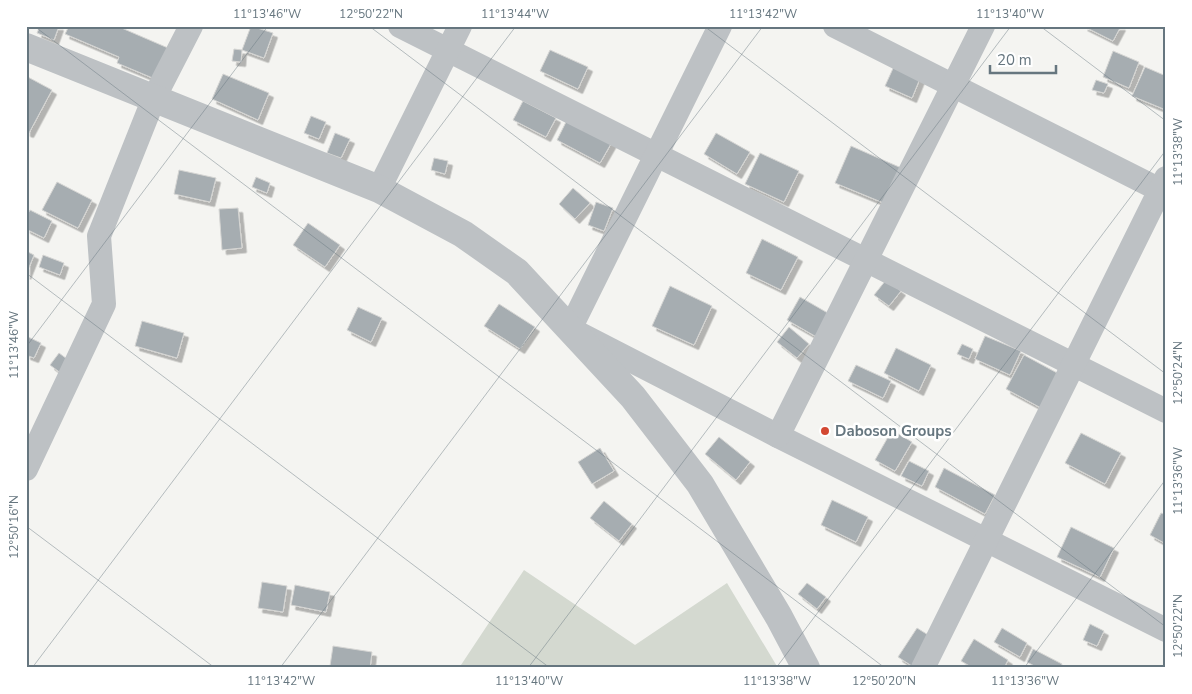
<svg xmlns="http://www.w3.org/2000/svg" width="1192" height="694" viewBox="0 0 1192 694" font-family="'Nunito Sans',sans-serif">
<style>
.green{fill:#d4d9d0}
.building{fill:#a6adb1;stroke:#d5d5d3;filter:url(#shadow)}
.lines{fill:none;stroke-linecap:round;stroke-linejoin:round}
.minor{stroke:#bdc1c4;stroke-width:24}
.tertiary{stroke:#bdc1c4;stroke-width:28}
.ticks{fill:none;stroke:#66767f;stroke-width:1;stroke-opacity:0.45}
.poi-dot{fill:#d34832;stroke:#fff;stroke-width:2}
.labels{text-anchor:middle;stroke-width:5;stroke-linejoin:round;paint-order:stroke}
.poi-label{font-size:15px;font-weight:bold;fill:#66767f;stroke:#fff;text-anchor:start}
.neatline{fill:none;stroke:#66767f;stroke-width:2}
.ticks-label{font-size:12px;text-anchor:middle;fill:#66767f}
</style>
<defs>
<filter id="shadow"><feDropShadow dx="4.5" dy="4.5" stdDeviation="0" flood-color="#0004"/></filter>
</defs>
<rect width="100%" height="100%" fill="#f4f4f1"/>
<!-- green -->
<polygon class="green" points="524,570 635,645 727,583 778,668 459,668"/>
<!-- building -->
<g class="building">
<polygon points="40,26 59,26 54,40 37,33"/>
<polygon points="69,26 117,26 168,48 155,79 117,63 119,57 65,34"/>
<polygon points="251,26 273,33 264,58 242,50"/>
<polygon points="1083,26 1121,26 1113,41"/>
<polygon points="234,49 242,50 241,62 232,61"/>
<polygon points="550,50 588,67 578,89 540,71"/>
<polygon points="1113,51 1139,62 1129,88 1103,77"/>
<polygon points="895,64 921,76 912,98 885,86"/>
<polygon points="1145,67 1166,76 1166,110 1132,96"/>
<polygon points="223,74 269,93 258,120 212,99"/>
<polygon points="26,76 52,90 29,133 26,132"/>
<polygon points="1096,80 1108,84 1104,93 1092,90"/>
<polygon points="523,101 556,118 546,137 513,120"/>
<polygon points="311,116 326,122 319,139 304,133"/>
<polygon points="568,118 612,142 600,163 557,140"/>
<polygon points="335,133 350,139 341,158 327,153"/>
<polygon points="716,133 750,152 737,174 704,154"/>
<polygon points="851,146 906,170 891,206 835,183"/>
<polygon points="760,153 799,171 784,202 745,184"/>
<polygon points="434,158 448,161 445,174 431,170"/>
<polygon points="179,170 216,178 210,202 174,194"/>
<polygon points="256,177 270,183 267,193 252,187"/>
<polygon points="57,182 92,200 78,228 42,210"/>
<polygon points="573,188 590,203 575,219 559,204"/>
<polygon points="596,202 613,208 604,231 588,225"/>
<polygon points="238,208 242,248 222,250 219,209"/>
<polygon points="30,210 52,221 44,238 26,229 26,217"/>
<polygon points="308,223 340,245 325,267 293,245"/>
<polygon points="762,239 798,257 781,290 746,273"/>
<polygon points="26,251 34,255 26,275"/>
<polygon points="43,255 64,263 60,275 39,267"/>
<polygon points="886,280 901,291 889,306 874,295"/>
<polygon points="670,286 712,306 694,345 652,326"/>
<polygon points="800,297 833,316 820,339 787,320"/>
<polygon points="499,304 535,327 520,349 484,326"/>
<polygon points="358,307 382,318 371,342 347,330"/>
<polygon points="142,321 184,333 177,358 135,346"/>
<polygon points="789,327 809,344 797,358 777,342"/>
<polygon points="26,336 41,343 34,358 26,355"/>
<polygon points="985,336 1021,351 1010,375 975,359"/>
<polygon points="962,344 973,349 969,359 957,354"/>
<polygon points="896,348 931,365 919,391 884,373"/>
<polygon points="59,353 71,362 62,374 50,365"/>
<polygon points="1024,355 1059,374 1041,408 1006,389"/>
<polygon points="856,365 891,381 883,398 848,381"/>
<polygon points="892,430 912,442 895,471 875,460"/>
<polygon points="1081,433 1121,453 1105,484 1065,463"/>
<polygon points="719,437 750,462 736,480 705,454"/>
<polygon points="600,448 614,471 592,484 578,462"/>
<polygon points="909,461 929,471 922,486 901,476"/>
<polygon points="944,468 995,495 985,514 935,487"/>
<polygon points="832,500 868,517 856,542 821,525"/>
<polygon points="604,501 632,524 619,541 590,518"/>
<polygon points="1161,513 1166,515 1166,544 1150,535"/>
<polygon points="1071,527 1114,548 1100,577 1057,557"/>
<polygon points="262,582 287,586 283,612 258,608"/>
<polygon points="807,583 826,597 817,609 798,594"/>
<polygon points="295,585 330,592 326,612 291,605"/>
<polygon points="1090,624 1104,631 1097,646 1083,640"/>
<polygon points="917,628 933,638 915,668 898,657"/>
<polygon points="1002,628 1027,643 1020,657 994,642"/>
<polygon points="974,639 1008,660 1004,668 973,668 961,661"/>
<polygon points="333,646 372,652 370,668 343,668 330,666"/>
<polygon points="1033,649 1062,664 1061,668 1038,668 1027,662"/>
</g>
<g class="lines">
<!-- minor -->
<g class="minor">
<polyline points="400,26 1166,411"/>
<polyline points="720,26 570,329 778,436 1166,630"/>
<polyline points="835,26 1166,193"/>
<polyline points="379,189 460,26"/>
<polyline points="778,436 983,26"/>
<polyline points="26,469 104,304 99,236 154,98 191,26"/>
<polyline points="923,668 1166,178"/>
</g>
<!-- tertiary -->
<polyline class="tertiary" points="26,47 379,189 463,234 517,272 633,397 700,484 779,617 806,668"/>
</g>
<!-- ticks -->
<path class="ticks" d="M34,26L885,668M369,26L1166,627M704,26L1166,374M1040,26L1166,121M26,273L550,668M26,347L268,26M26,526L215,668M32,668L516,26M280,668L763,26M528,668L1011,26M776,668L1166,150M1024,668L1166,479"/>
<!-- markers -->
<circle class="poi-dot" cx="825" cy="431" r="5"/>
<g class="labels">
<!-- poi labels -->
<g class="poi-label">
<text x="835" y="436">Daboson Groups</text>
</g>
</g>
<!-- border -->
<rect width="1192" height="694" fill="none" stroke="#ffffff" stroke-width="55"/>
<!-- scale -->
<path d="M990 65v8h66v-8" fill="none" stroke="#66767f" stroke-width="2.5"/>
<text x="997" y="65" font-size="15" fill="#66767f" stroke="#ffffff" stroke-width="4" paint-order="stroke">20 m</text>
<rect x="28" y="28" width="1136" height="638" class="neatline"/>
<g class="ticks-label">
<text x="267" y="18">11°13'46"W</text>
<text x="371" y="18">12°50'22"N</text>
<text x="515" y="18">11°13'44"W</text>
<text x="763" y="18">11°13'42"W</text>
<text x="1010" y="18">11°13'40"W</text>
<text transform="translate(1178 152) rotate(-90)" y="4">11°13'38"W</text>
<text transform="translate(14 345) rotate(-90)" y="4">11°13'46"W</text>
<text transform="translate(1178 373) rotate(-90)" y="4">12°50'24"N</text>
<text transform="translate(1178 481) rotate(-90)" y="4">11°13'36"W</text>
<text transform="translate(14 527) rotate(-90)" y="4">12°50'16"N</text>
<text transform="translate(1178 626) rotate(-90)" y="4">12°50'22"N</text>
<text x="281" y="685">11°13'42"W</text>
<text x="529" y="685">11°13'40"W</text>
<text x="777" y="685">11°13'38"W</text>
<text x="884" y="685">12°50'20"N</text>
<text x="1025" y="685">11°13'36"W</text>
</g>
</svg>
